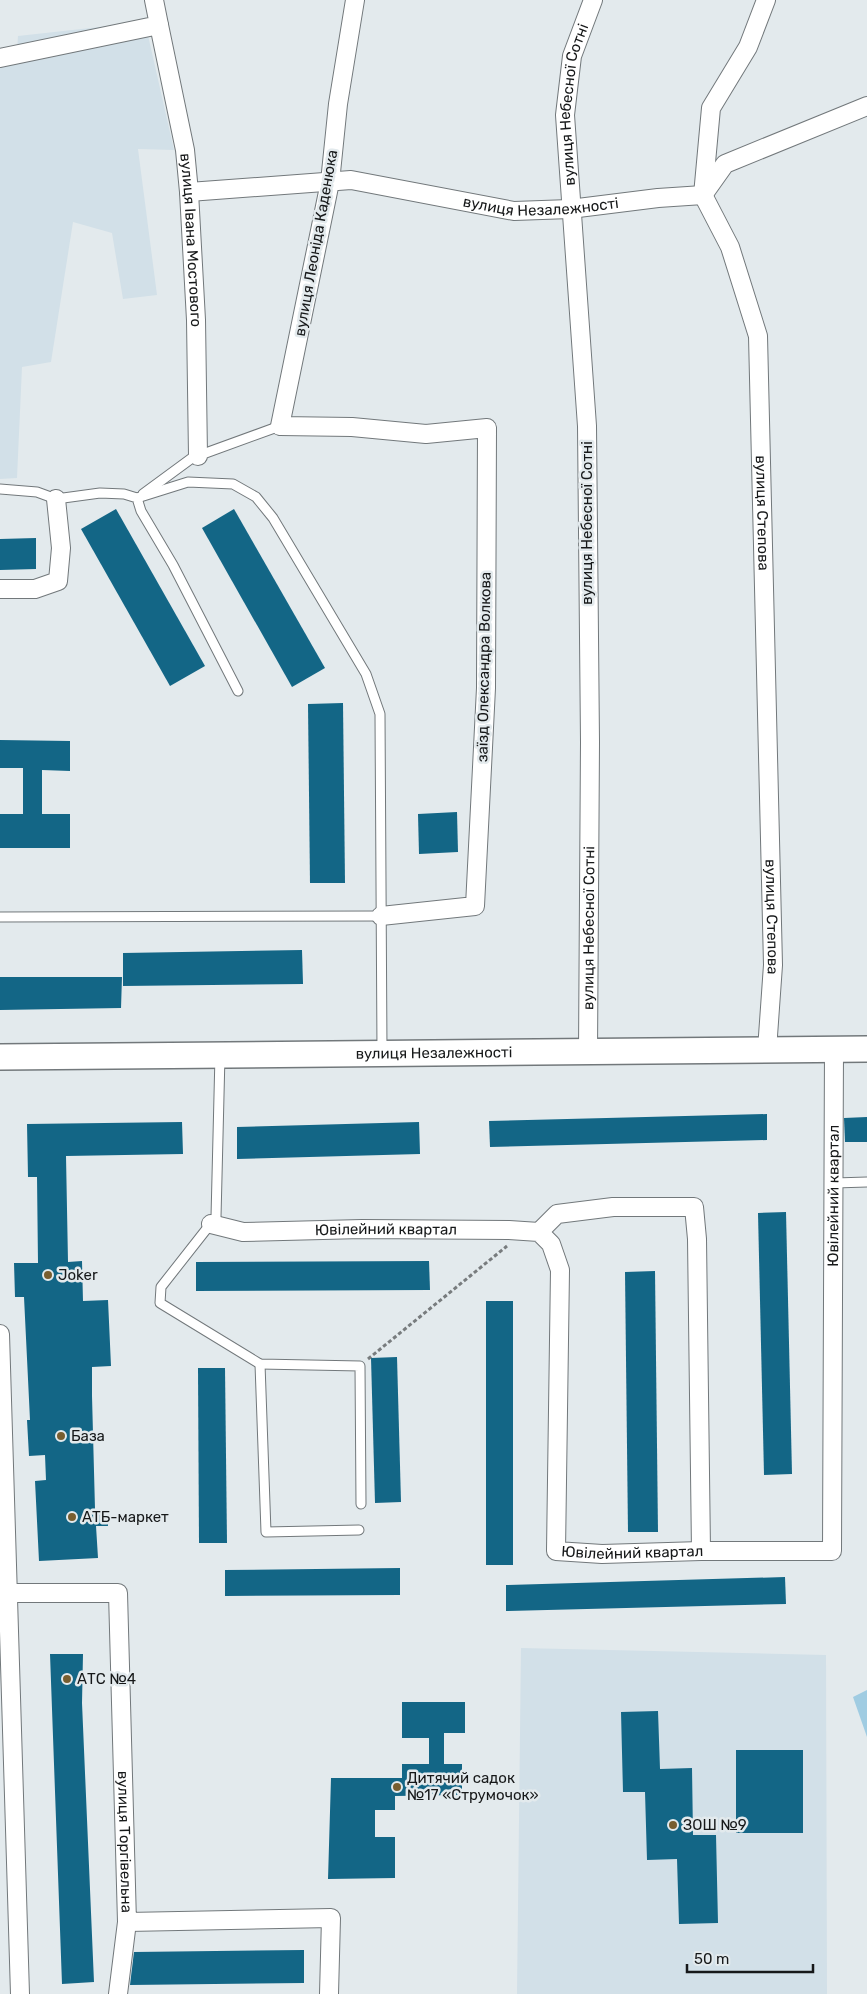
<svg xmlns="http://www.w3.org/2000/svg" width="867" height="1994" viewBox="0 0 867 1994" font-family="Rubik,sans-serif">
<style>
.built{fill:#d2e0e8}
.green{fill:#a0cce2}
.building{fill:#136686}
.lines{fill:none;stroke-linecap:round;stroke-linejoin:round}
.lane-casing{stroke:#72787b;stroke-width:11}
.street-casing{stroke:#72787b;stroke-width:20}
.secondary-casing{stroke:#72787b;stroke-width:28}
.path{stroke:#787c7e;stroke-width:3;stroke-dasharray:4 2.5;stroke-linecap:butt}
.lane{stroke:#fff;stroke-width:9}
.street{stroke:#fff;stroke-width:18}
.secondary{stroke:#fff;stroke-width:25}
.poi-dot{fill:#785e30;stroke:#e3eaed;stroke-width:2}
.labels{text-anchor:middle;stroke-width:5;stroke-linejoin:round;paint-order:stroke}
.street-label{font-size:15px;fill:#161819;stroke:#e3eaed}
.poi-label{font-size:15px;fill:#161819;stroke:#e3eaed;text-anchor:start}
</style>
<rect width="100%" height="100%" fill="#e3eaed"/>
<!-- built -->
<g class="built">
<polygon points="145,22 174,150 138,149 157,295 123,299 112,233 73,222 51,362 22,367 17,478 0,479 0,58 17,52 18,36"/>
<polygon points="521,1648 826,1655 827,1994 517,1994"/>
</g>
<!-- green -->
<polygon class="green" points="867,1690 867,1737 853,1697"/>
<!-- building -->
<g class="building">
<polygon points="116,509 205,666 170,686 81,529"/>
<polygon points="234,509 325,668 292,687 202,528"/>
<polygon points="36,538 36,569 0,570 0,539"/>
<polygon points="343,703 345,883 310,883 308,704"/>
<polygon points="0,740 70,741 70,771 42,770 42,814 70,814 70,848 0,848 0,814 23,814 23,768 0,768"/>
<polygon points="457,812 458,852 419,854 418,814"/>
<polygon points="302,950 303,984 123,986 123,953"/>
<polygon points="0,977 122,977 121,1008 0,1010"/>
<polygon points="767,1114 767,1140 490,1147 489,1121"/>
<polygon points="867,1117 867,1142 845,1142 844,1118"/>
<polygon points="182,1122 183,1154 66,1156 68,1262 82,1261 83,1301 108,1300 111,1366 92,1367 92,1396 95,1509 107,1509 108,1526 96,1526 98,1558 39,1561 35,1481 46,1480 45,1455 29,1456 27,1420 30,1420 24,1297 15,1297 14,1263 38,1263 37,1177 28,1177 27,1124"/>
<polygon points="419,1122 420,1154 237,1159 237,1127"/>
<polygon points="786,1212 792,1474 764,1475 758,1213"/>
<polygon points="429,1261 430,1290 196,1291 196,1262"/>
<polygon points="655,1271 658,1532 628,1532 625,1272"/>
<rect x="486" y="1301" width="27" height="264"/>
<polygon points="397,1357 401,1502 375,1503 371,1358"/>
<polygon points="198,1368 225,1368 227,1543 199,1543"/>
<polygon points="400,1568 400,1595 225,1596 225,1570"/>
<polygon points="785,1577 786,1604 506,1611 506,1585"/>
<polygon points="50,1654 83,1654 82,1703 94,1982 62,1984"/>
<polygon points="402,1702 465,1702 465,1733 444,1733 444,1764 462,1764 462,1795 395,1796 395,1810 375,1810 375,1837 395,1837 395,1878 328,1879 331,1778 402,1778 402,1764 429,1764 429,1738 402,1738"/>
<polygon points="658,1711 660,1769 692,1768 693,1835 716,1835 718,1923 679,1924 677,1859 647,1860 645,1792 623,1792 621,1712"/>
<rect x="736" y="1750" width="67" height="83"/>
<polygon points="304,1950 304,1983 130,1985 134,1952"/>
</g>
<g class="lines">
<defs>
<g id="lane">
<polyline points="0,489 37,492 56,499 100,493 124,494 137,498 141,511 173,565 238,691"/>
<polyline points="143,494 192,458 280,426"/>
<polyline points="137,498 188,482 233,484 256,497 273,518 366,674 380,714 382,1051"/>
<polyline points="0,917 381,916"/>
<polyline points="220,1055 216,1217 161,1287 160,1303 260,1364 360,1366 361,1504"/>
<polyline points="835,1183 867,1182"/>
<polyline points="260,1364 266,1532 359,1530"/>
</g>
<g id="street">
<polyline points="355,0 338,104 330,182 280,426 352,427 426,434 487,428 486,688 475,906 381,916"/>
<path id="s1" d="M766,0L748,47L711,108L703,195L730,247L758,336L773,965L767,1050"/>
<path id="s2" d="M159,25L185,150L189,192L196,320L198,456"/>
<polyline points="0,58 159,25 154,0"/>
<path id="s3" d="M189,192L351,180L514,211L570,209L658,198L703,195L725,164L867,106"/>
<polyline points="0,589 35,589 58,581 61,548 56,499"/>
<path id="s4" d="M588,1052L590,742L587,426L565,115L572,56L593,0"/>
<path id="s5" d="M211,1224L243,1232L362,1229L509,1230L539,1232L551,1244L560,1270L556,1551L602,1554L701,1551H832L834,1049"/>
<polyline points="539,1232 557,1214 613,1207 694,1207 697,1239 701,1551"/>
<polyline points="0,1334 20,1994"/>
<path id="s6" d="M8,1593H118L127,1922L331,1918L329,1994"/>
<polyline points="118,1994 127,1922"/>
</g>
<g id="secondary">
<path id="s7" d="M0,1057L867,1049"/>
</g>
</defs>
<!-- lane casing -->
<use href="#lane" class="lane-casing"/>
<!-- street casing -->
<use href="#street" class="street-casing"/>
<!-- secondary casing -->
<use href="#secondary" class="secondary-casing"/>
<!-- path -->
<polyline class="path" points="368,1359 507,1246"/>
<!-- lane -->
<use href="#lane" class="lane"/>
<!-- street -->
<use href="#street" class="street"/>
<!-- secondary -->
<use href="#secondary" class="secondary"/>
</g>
<!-- markers -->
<g class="poi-dot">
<circle cx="48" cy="1275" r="5"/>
<circle cx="61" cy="1436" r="5"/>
<circle cx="72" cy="1517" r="5"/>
<circle cx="67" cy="1679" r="5"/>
<circle cx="397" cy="1787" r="5"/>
<circle cx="673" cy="1825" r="5"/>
</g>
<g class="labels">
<!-- street labels -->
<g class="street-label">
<text dy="5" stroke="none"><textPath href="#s4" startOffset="949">вулиця Небесної Сотні</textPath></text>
<text dy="5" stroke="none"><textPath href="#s3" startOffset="355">вулиця Незалежності</textPath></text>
<text dy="5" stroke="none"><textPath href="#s2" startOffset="218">вулиця Івана Мостового</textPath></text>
<text transform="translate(316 243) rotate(-80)" y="5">вулиця Леоніда Каденюка</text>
<text dy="5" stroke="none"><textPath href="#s1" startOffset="538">вулиця Степова</textPath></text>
<text transform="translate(587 523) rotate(-90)" y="5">вулиця Небесної Сотні</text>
<text transform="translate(484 667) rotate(-89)" y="5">заїзд Олександра Волкова</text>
<text dy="5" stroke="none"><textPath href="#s1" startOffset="942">вулиця Степова</textPath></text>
<text dy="5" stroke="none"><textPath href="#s4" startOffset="124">вулиця Небесної Сотні</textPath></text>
<text dy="5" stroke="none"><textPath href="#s7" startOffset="434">вулиця Незалежності</textPath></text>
<text dy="5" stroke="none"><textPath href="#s5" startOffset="1286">Ювілейний квартал</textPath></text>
<text dy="5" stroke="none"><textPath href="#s5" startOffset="176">Ювілейний квартал</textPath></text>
<text dy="5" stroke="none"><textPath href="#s5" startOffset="731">Ювілейний квартал</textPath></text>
<text dy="5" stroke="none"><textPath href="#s6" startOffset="359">вулиця Торгівельна</textPath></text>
</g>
<!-- poi labels -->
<g class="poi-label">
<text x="58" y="1280">Joker</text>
<text x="71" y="1441">База</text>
<text x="82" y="1522">АТБ-маркет</text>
<text x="77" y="1684">АТС №4</text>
<text x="407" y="1783">Дитячий садок<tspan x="407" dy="17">№17 «Струмочок»</tspan></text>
<text x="683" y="1830">ЗОШ №9</text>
</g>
</g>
<!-- scale -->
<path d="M687 1964v8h126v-8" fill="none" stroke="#161819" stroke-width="2.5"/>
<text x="694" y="1964" font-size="15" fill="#161819" stroke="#e3eaed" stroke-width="4" paint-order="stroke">50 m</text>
</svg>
